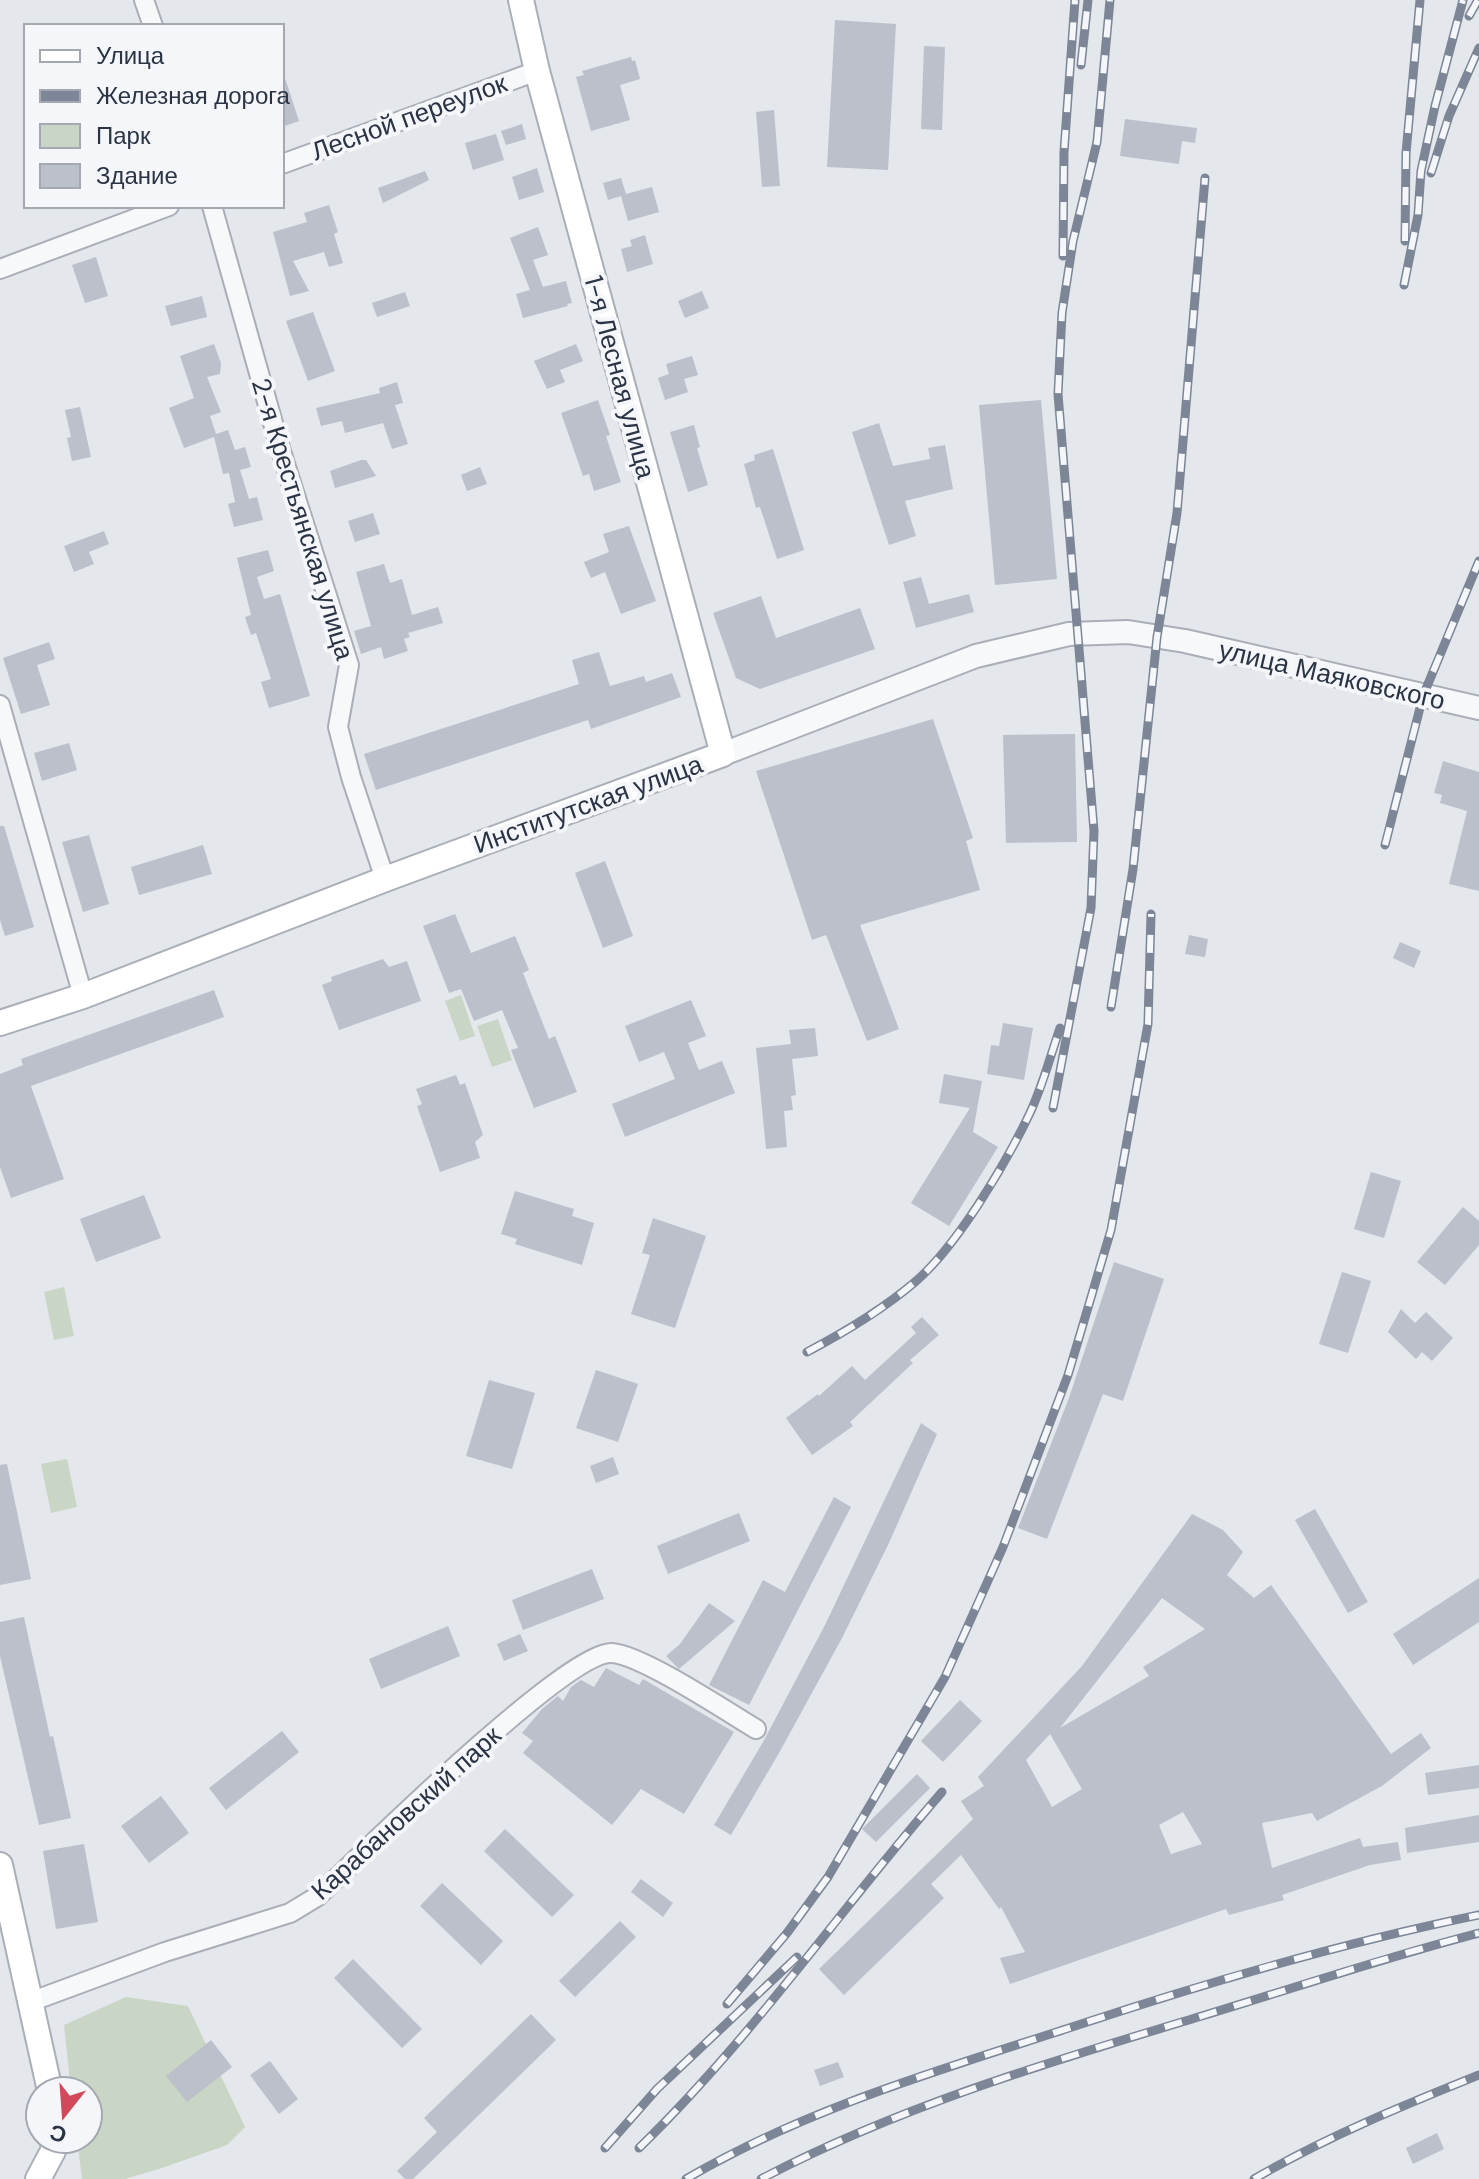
<svg xmlns="http://www.w3.org/2000/svg" width="1479" height="2179" viewBox="0 0 1479 2179" font-family="'DM Sans',sans-serif">
<style>
.green{fill:#c9d6c5}
.building{fill:#bbc0ca;fill-rule:evenodd}
.lines{fill:none;stroke-linecap:round;stroke-linejoin:round}
.minor-casing{stroke:#a9aeb7;stroke-width:22}
.tertiary-casing{stroke:#a9aeb7;stroke-width:26}
.secondary-casing{stroke:#a9aeb7;stroke-width:28}
.minor{stroke:#f7f8fa;stroke-width:18}
.tertiary{stroke:#f7f8fa;stroke-width:22}
.secondary{stroke:#fff;stroke-width:24}
.rail-casing{stroke:#7d8696;stroke-width:9}
.rail{stroke:#f4f6f9;stroke-width:6;stroke-dasharray:18;stroke-linecap:butt}
.labels{text-anchor:middle;stroke-width:8;stroke-linejoin:round;paint-order:stroke}
.street-label{font-size:26px;fill:#2b3445;stroke:#f4f6f9}
</style>
<rect width="100%" height="100%" fill="#e4e7ec"/>
<!-- green -->
<g class="green">
<polygon points="461,995 475,1036 460,1041 445,1001"/>
<polygon points="498,1019 512,1060 492,1067 477,1026"/>
<polygon points="64,1287 74,1336 54,1340 44,1292"/>
<polygon points="67,1459 77,1507 51,1513 41,1464"/>
<polygon points="126,1997 188,2006 245,2127 227,2145 162,2168 125,2179 82,2179 77,2139 88,2139 88,2091 71,2091 64,2025"/>
</g>
<!-- building -->
<g class="building">
<polygon points="835,20 896,24 888,170 827,167"/>
<polygon points="924,46 945,47 942,130 921,129"/>
<polygon points="631,57 632,61 635,60 640,79 620,85 630,120 591,131 576,77 584,75 582,71"/>
<polygon points="285,78 299,121 282,127 282,79"/>
<polygon points="774,110 780,186 762,187 756,112"/>
<polygon points="1125,119 1197,128 1195,143 1182,141 1179,164 1120,156"/>
<polygon points="522,124 526,139 506,145 501,131"/>
<polygon points="496,134 504,160 473,170 465,143"/>
<polygon points="537,168 544,192 519,200 512,177"/>
<polygon points="425,171 429,180 383,203 378,188"/>
<polygon points="621,178 626,194 652,187 659,212 628,221 621,196 608,200 603,183"/>
<polygon points="329,205 338,232 334,234 343,263 329,267 324,252 293,261 309,291 290,296 273,232 307,222 304,213"/>
<polygon points="538,227 548,255 533,260 543,287 566,281 572,303 567,304 568,306 523,318 516,294 530,290 510,238"/>
<polygon points="645,235 653,264 627,272 621,249 632,246 630,240"/>
<polygon points="96,257 108,296 85,303 72,265"/>
<polygon points="702,291 709,308 685,318 678,301"/>
<polygon points="405,292 410,306 377,317 372,303"/>
<polygon points="202,296 207,317 171,326 165,306"/>
<polygon points="313,312 335,371 308,381 286,321"/>
<polygon points="214,344 221,363 220,374 207,377 221,412 210,416 216,434 228,430 235,450 245,447 251,467 240,470 249,499 257,497 263,520 234,527 228,504 235,502 229,473 223,474 214,437 184,448 169,408 194,398 180,356"/>
<polygon points="576,344 583,361 560,370 565,382 547,389 534,361"/>
<polygon points="692,356 698,375 684,379 688,392 665,400 658,378 669,374 666,364"/>
<polygon points="397,382 403,403 395,405 408,444 392,449 383,423 345,433 342,421 321,426 316,408 380,393 379,388"/>
<polygon points="598,400 610,435 606,436 621,482 594,491 589,474 583,476 561,413"/>
<polygon points="1041,400 1057,579 995,585 979,405"/>
<polygon points="80,407 91,457 72,461 67,438 71,437 65,410"/>
<polygon points="879,423 893,466 930,459 928,448 945,445 953,489 905,501 916,536 889,545 852,432"/>
<polygon points="694,425 700,447 697,448 708,485 688,492 670,432"/>
<polygon points="773,449 804,550 777,559 760,507 756,508 744,464 755,460 754,455"/>
<polygon points="361,460 366,460 376,476 335,488 330,471"/>
<polygon points="480,467 487,484 467,491 461,475"/>
<polygon points="373,513 380,534 355,542 348,521"/>
<polygon points="629,526 656,601 621,614 605,572 591,578 584,562 609,552 603,534"/>
<polygon points="104,531 109,544 89,552 94,564 74,572 64,546"/>
<polygon points="268,550 274,571 257,577 264,599 280,594 310,696 269,708 261,682 271,679 256,633 251,635 245,617 251,615 237,558"/>
<polygon points="384,564 390,583 402,579 412,615 438,607 443,623 408,633 410,637 404,639 408,651 384,659 381,647 361,654 354,631 371,626 356,572"/>
<polygon points="921,577 929,604 969,594 974,612 916,628 903,582"/>
<polygon points="761,596 776,638 860,608 875,649 760,689 736,678 713,613"/>
<polygon points="49,642 55,659 37,665 50,705 21,714 3,658"/>
<polygon points="599,652 610,686 644,676 646,682 672,673 681,697 591,729 588,720 376,790 364,754 579,684 572,660"/>
<polygon points="933,719 973,838 966,841 980,890 860,925 899,1029 867,1041 826,935 812,940 756,771"/>
<polygon points="1075,734 1077,842 1006,843 1003,735"/>
<polygon points="69,743 77,770 42,781 34,753"/>
<polygon points="1443,761 1479,772 1479,891 1449,884 1467,811 1440,803 1442,795 1434,793"/>
<polygon points="0,826 4,826 34,927 5,936 0,920"/>
<polygon points="89,835 109,904 83,912 62,842"/>
<polygon points="203,845 212,874 139,895 131,867"/>
<polygon points="605,861 633,936 603,948 575,873"/>
<polygon points="455,914 471,953 515,936 529,970 523,973 549,1039 555,1036 577,1092 534,1108 511,1050 518,1048 502,1010 474,1021 461,989 449,993 423,926"/>
<polygon points="1189,935 1208,939 1205,957 1185,954"/>
<polygon points="1400,942 1421,951 1414,968 1393,958"/>
<polygon points="383,959 389,967 407,961 421,1001 339,1030 322,985 332,981 331,977"/>
<polygon points="214,990 224,1017 31,1086 64,1179 11,1198 0,1167 0,1074 23,1065 21,1059"/>
<polygon points="691,1000 706,1036 688,1043 699,1070 722,1061 735,1093 625,1137 612,1104 675,1079 664,1052 639,1062 625,1026"/>
<polygon points="1003,1023 1033,1028 1024,1080 987,1074 991,1045 999,1046"/>
<polygon points="815,1028 818,1056 792,1059 796,1095 791,1096 793,1110 784,1111 787,1147 766,1149 756,1048 791,1044 789,1030"/>
<polygon points="944,1074 982,1081 973,1132 998,1147 949,1226 911,1203 970,1108 939,1103"/>
<polygon points="456,1075 460,1085 465,1083 483,1135 475,1142 480,1158 440,1172 417,1106 422,1104 416,1089"/>
<polygon points="1371,1172 1401,1181 1384,1238 1354,1229"/>
<polygon points="515,1191 574,1209 572,1216 594,1223 582,1265 515,1244 517,1239 501,1234"/>
<polygon points="144,1195 161,1238 96,1262 80,1219"/>
<polygon points="1463,1207 1479,1221 1479,1245 1445,1285 1417,1262"/>
<polygon points="653,1218 706,1236 675,1328 631,1314 650,1255 642,1253"/>
<polygon points="1114,1262 1164,1279 1123,1401 1103,1394 1047,1539 1018,1528 1069,1398"/>
<polygon points="1342,1272 1371,1281 1348,1353 1319,1344"/>
<polygon points="1401,1309 1415,1323 1426,1312 1453,1338 1432,1361 1422,1352 1416,1359 1388,1332"/>
<polygon points="922,1317 939,1335 910,1360 913,1363 850,1422 853,1426 812,1455 786,1418 818,1394 819,1396 852,1366 865,1380 916,1333 911,1327"/>
<polygon points="596,1370 638,1384 618,1442 576,1428"/>
<polygon points="489,1380 535,1393 512,1469 466,1456"/>
<polygon points="921,1423 937,1434 889,1543 842,1638 779,1753 731,1835 714,1825 763,1742 825,1625"/>
<polygon points="613,1457 619,1474 596,1483 590,1466"/>
<polygon points="7,1464 31,1579 0,1585 0,1465"/>
<polygon points="834,1497 851,1507 749,1705 709,1685 763,1580 785,1592"/>
<polygon points="1315,1509 1368,1602 1348,1613 1295,1520"/>
<polygon points="739,1513 750,1541 668,1574 657,1546"/>
<path d="M1192,1514L1223,1530L1243,1552L1227,1575L1254,1598L1271,1585L1391,1754L1421,1733L1431,1748L1382,1786L1317,1821L1312,1813L1262,1823L1272,1868L1360,1838L1363,1847L1398,1842L1401,1860L1370,1865L1282,1895L1284,1900L1229,1915L1226,1909L1010,1984L1000,1958L1025,1952L1001,1907L999,1909L961,1855L931,1884L944,1898L844,1995L819,1969L973,1819L961,1801L984,1786L978,1777L1082,1666ZM1162,1598L1205,1629L1143,1667L1149,1676L1060,1728ZM1050,1734L1082,1789L1052,1807L1026,1760ZM1183,1812L1202,1844L1171,1854L1159,1825Z"/>
<polygon points="592,1569 604,1599 523,1630 512,1600"/>
<polygon points="1479,1578 1479,1622 1413,1665 1393,1634"/>
<polygon points="709,1603 735,1621 679,1669 666,1656 680,1644"/>
<polygon points="24,1617 50,1737 53,1736 71,1818 39,1825 0,1656 0,1622"/>
<polygon points="448,1626 460,1656 381,1689 369,1659"/>
<polygon points="520,1634 528,1651 504,1661 497,1644"/>
<polygon points="606,1668 639,1685 643,1679 734,1732 684,1814 641,1789 612,1825 523,1753 533,1741 522,1733 542,1709 558,1696 563,1701 571,1687 581,1680 594,1687"/>
<polygon points="960,1700 982,1721 943,1762 921,1741"/>
<polygon points="282,1731 299,1752 226,1810 209,1788"/>
<polygon points="1479,1765 1479,1788 1428,1795 1425,1773"/>
<polygon points="917,1774 930,1788 876,1842 862,1829"/>
<polygon points="161,1796 189,1833 149,1863 121,1826"/>
<polygon points="1479,1815 1479,1842 1407,1853 1405,1828"/>
<polygon points="505,1829 574,1895 552,1917 484,1851"/>
<polygon points="84,1844 98,1922 56,1929 43,1851"/>
<polygon points="641,1879 673,1903 663,1917 631,1892"/>
<polygon points="442,1883 503,1941 481,1965 420,1906"/>
<polygon points="620,1921 636,1937 575,1997 559,1981"/>
<polygon points="353,1959 422,2029 402,2048 334,1978"/>
<polygon points="531,2014 556,2040 413,2179 405,2179 397,2171 437,2132 424,2118"/>
<polygon points="211,2040 232,2067 187,2102 166,2076"/>
<polygon points="270,2061 298,2099 279,2114 250,2075"/>
<polygon points="838,2062 844,2077 820,2086 814,2070"/>
<polygon points="1437,2133 1444,2149 1413,2164 1406,2148"/>
</g>
<g class="lines">
<defs>
<g id="minor">
<polyline points="144,0 153,26"/>
<polyline points="282,164 537,71"/>
<polyline points="212,206 280,448 349,665 338,727 351,777 385,879"/>
<polyline points="0,269 169,206"/>
<polyline points="0,705 83,996"/>
<path d="M30,2002L165,1952L290,1913L318,1896C360,1856 567,1651 612,1653C642,1655 726,1711 756,1729"/>
</g>
<polyline id="tertiary" points="723,754 976,656 1069,634 1128,632 1185,641 1479,708"/>
<g id="secondary">
<polyline points="0,1023 83,996 388,878 723,754 537,71 521,0"/>
<polyline points="0,1865 50,2091"/>
<polyline points="38,2179 53,2151 54,2139"/>
</g>
</defs>
<!-- minor casing -->
<use href="#minor" class="minor-casing"/>
<!-- tertiary casing -->
<use href="#tertiary" class="tertiary-casing"/>
<!-- secondary casing -->
<use href="#secondary" class="secondary-casing"/>
<!-- minor -->
<use href="#minor" class="minor"/>
<!-- tertiary -->
<use href="#tertiary" class="tertiary"/>
<!-- secondary -->
<use href="#secondary" class="secondary"/>
<defs>
<g id="rail">
<polyline points="1469,16 1478,0"/>
<polyline points="1081,65 1088,0"/>
<polyline points="1431,173 1449,116 1479,48"/>
<polyline points="1405,241 1406,153 1420,0"/>
<polyline points="1063,256 1064,152 1075,0"/>
<polyline points="1404,285 1418,215 1421,171 1435,106 1463,0"/>
<polyline points="1385,845 1423,696 1479,561"/>
<polyline points="1111,1007 1133,869 1157,637 1177,513 1205,178"/>
<polyline points="1053,1108 1091,908 1094,831 1058,394 1062,313 1073,241 1097,142 1110,0"/>
<path d="M807,1352C845,1332 882,1310 915,1282C957,1246 1005,1165 1029,1115C1042,1088 1050,1057 1060,1028"/>
<polyline points="727,2004 787,1933 828,1877 945,1677 1003,1547 1068,1375 1111,1230 1148,1024 1151,914"/>
<polyline points="605,2148 657,2089 797,1957"/>
<path d="M639,2148C751,2039 840,1910 942,1792"/>
<path d="M686,2179C809,2107 941,2070 1075,2026C1208,1982 1342,1943 1479,1915"/>
<path d="M761,2179C902,2105 1053,2061 1205,2015C1297,1987 1386,1957 1479,1933"/>
<path d="M1254,2179C1326,2137 1402,2106 1479,2075"/>
</g>
</defs>
<!-- rail casing -->
<use href="#rail" class="rail-casing"/>
<!-- rail -->
<use href="#rail" class="rail"/>
</g>
<g class="labels">
<!-- street labels -->
<g class="street-label">
<text transform="translate(409 117) rotate(-20)" y="9">Лесной переулок</text>
<text transform="translate(620 377) rotate(75)" y="9">1-я Лесная улица</text>
<text transform="translate(303 519) rotate(73)" y="9">2-я Крестьянская улица</text>
<text transform="translate(1332 675) rotate(13)" y="9">улица Маяковского</text>
<text transform="translate(588 804) rotate(-20)" y="9">Институтская улица</text>
<text transform="translate(406 1813) rotate(-42)" y="9">Карабановский парк</text>
</g>
</g>
<!-- legend -->
<rect x="24" y="24" width="260" height="184" fill="#f4f6f9" stroke="#a4a8b1" stroke-width="2"/>
<rect x="40" y="50" width="40" height="12" fill="#ffffff" stroke="#a4a8b1" stroke-width="2"/>
<text x="96" y="64" font-size="24" fill="#2b3445">Улица</text>
<rect x="40" y="90" width="40" height="12" fill="#7d8696" stroke="#a4a8b1" stroke-width="2"/>
<text x="96" y="104" font-size="24" fill="#2b3445">Железная дорога</text>
<rect x="40" y="124" width="40" height="24" fill="#c9d6c5" stroke="#a4a8b1" stroke-width="2"/>
<text x="96" y="144" font-size="24" fill="#2b3445">Парк</text>
<rect x="40" y="164" width="40" height="24" fill="#bbc0ca" stroke="#a4a8b1" stroke-width="2"/>
<text x="96" y="184" font-size="24" fill="#2b3445">Здание</text>
<!-- north arrow -->
<g transform="translate(64 2115) rotate(197)"><circle r="38" fill="#f4f6f9" stroke="#a4a8b1" stroke-width="2"/>
<path d="M0-6L14 30L0 20L-14 30Z" fill="#d1495b"/>
<text y="-12" font-size="22" font-weight="bold" text-anchor="middle" fill="#2b3445">С</text>
</g>
</svg>
